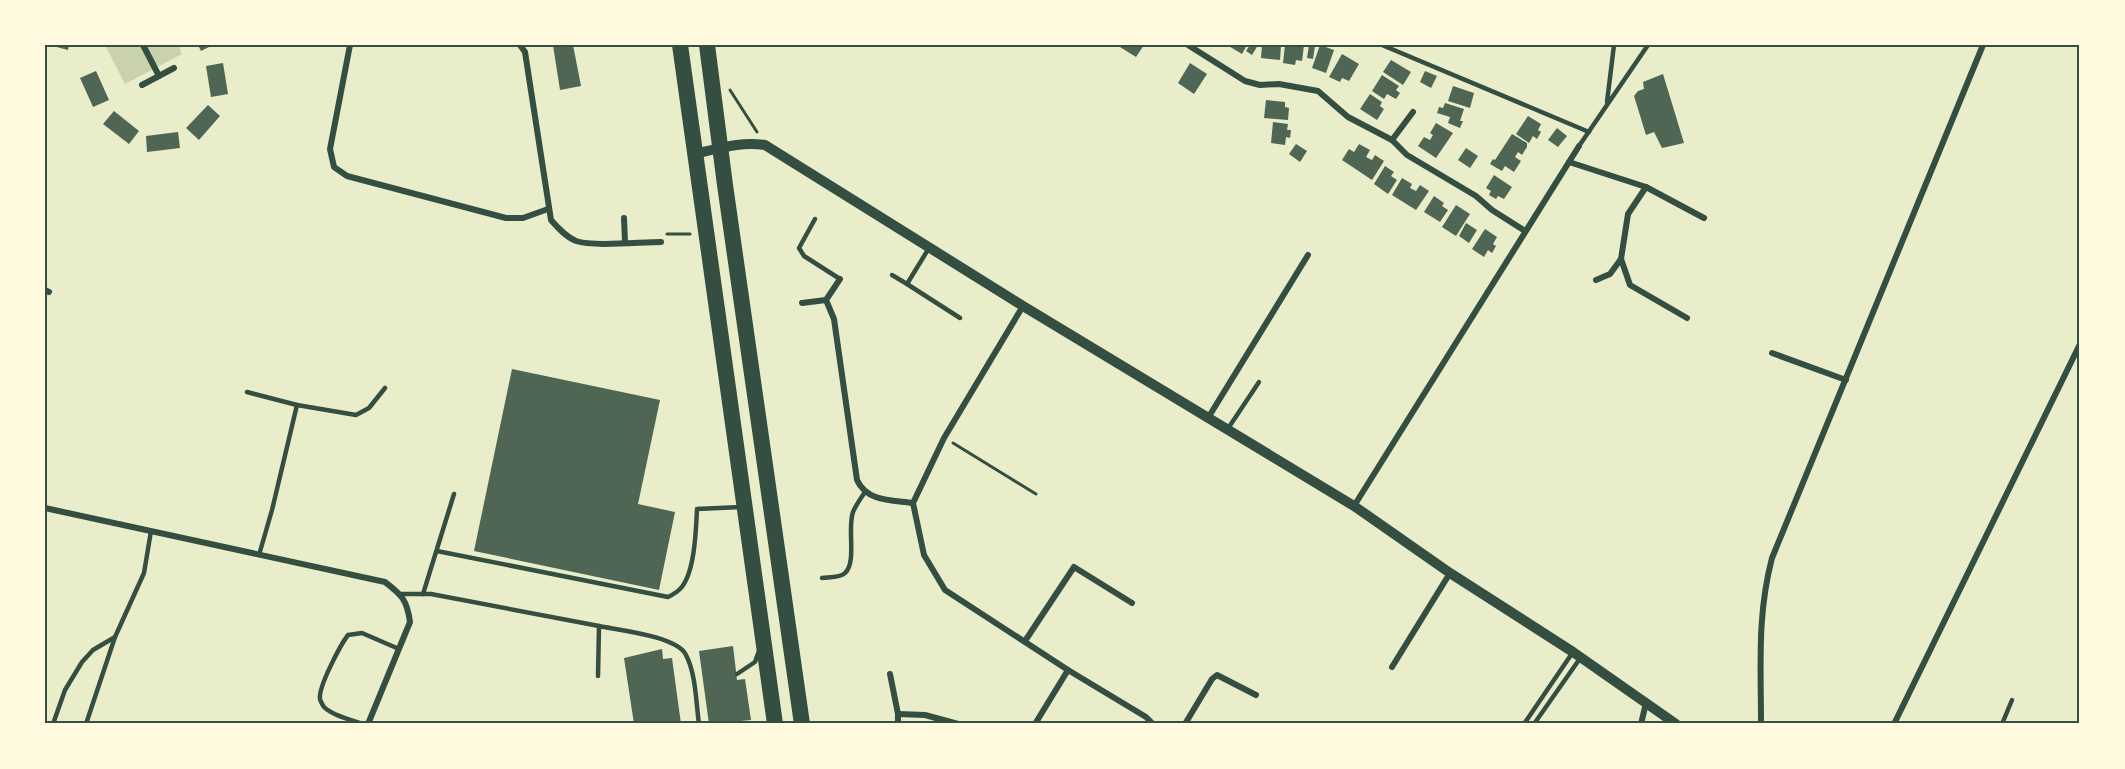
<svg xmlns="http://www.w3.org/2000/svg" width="2125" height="769" viewBox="0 0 2125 769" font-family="'DM Sans',sans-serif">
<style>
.green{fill:#cad2ad}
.building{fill:#4f6655}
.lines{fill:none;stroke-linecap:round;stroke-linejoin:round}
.path{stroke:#344e41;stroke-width:3}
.service{stroke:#344e41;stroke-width:4.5}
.minor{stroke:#344e41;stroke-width:6}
.tertiary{stroke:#344e41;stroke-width:10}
.trunk{stroke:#344e41;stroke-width:16}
.neatline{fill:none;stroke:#344e41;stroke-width:2}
</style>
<rect width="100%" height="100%" fill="#e9edc9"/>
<!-- green -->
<polygon class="green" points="105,45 178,45 182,54 125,84"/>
<!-- building -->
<g class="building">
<polygon points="49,45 69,45 68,50"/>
<polygon points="198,45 213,45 201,51"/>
<polygon points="553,45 573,45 581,86 560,90"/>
<polygon points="1121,45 1144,45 1136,57 1120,47"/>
<polygon points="1227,45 1247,45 1242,54"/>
<polygon points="1250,45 1258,45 1252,55 1246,51"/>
<polygon points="1262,45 1281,45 1280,60 1261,58"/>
<polygon points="1285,45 1304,45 1302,61 1296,60 1295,65 1283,63"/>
<polygon points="1309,45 1315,46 1313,59 1307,58"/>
<polygon points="1320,45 1334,50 1326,73 1312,68"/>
<polygon points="1342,54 1359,64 1349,81 1342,78 1340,82 1329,77"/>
<polygon points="1391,60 1411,72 1403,85 1383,72"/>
<polygon points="223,63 228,94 211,97 206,66"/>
<polygon points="1190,63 1207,74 1194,94 1178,83"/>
<polygon points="96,71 109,100 93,107 80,78"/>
<polygon points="1425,71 1437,76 1431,88 1420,82"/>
<polygon points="1663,74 1684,143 1662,148 1654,132 1646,135 1634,96 1638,91 1644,89 1643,82"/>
<polygon points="1382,75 1399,86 1396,90 1400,93 1396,99 1387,94 1384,99 1372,91"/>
<polygon points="1453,86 1474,93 1470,108 1448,101"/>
<polygon points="1370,94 1382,102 1380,106 1384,109 1377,120 1360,109"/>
<polygon points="1266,100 1285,102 1285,107 1289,108 1288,120 1264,118"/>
<polygon points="1445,103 1464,109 1460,121 1463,121 1460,128 1448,123 1450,117 1437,113 1439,107 1443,108"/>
<polygon points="208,105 220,116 199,140 186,128"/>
<polygon points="114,111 139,131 129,144 103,124"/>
<polygon points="1528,116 1541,124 1538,130 1541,132 1537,139 1533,136 1529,143 1516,134"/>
<polygon points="1273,122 1288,124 1287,130 1291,130 1290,138 1286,137 1285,145 1271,143"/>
<polygon points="1436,123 1453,133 1436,158 1418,146 1424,137 1430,140 1433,135 1430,133"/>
<polygon points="1557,128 1567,136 1558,147 1548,140"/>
<polygon points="178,132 180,148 147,152 146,136"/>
<polygon points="1512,134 1527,143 1527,147 1522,155 1518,152 1515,157 1521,161 1514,172 1505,166 1502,171 1490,164 1493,159 1495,160"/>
<polygon points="1296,144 1307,151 1300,162 1289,154"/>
<polygon points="1359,144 1370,150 1366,157 1372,160 1375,155 1384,161 1372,180 1342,160 1349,149 1354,152"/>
<polygon points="1466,148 1478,156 1470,168 1458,160"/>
<polygon points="1385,166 1394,172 1391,176 1397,180 1388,194 1374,184"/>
<polygon points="1494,175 1512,187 1504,199 1498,196 1496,199 1489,195 1491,191 1486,188"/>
<polygon points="1402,178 1412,184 1410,188 1416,191 1420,185 1429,191 1416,210 1392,195"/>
<polygon points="1434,196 1444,203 1442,206 1448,210 1440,222 1424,212"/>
<polygon points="1456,205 1470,214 1456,236 1442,227"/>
<polygon points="1466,223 1477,230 1469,243 1459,236"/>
<polygon points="1485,229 1497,237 1493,244 1496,246 1492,253 1488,250 1484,257 1472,249"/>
<polygon points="512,369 660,400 638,504 675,512 659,590 474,551"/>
<polygon points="733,646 737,680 745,679 751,720 709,724 699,651"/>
<polygon points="662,649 663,659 672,658 681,724 634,724 624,658"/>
</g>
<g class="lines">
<!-- path -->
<g class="path">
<polyline points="730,90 757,132"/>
<polyline points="667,234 690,234"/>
<polyline points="953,443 1036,494"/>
</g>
<!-- service -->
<g class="service">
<polyline points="1382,45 1589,132"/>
<polyline points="1607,102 1614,45"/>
<polyline points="1579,146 1648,45"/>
<polyline points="815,219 799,248 804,256 840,279"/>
<polyline points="929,248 907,284 960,318"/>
<polyline points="892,275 907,284"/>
<polyline points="247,392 297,405"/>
<polyline points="1227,430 1259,382"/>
<path d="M437,551L668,597C672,595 677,592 680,589C695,574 696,529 697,509L741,507"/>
<polyline points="259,555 272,510 297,405 356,415 369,408 385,388"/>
<path d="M822,578C829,577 840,578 845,573C857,562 847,528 853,512C856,505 861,498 865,492"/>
<polyline points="401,594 431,594 599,626 598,676"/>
<polyline points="423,594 454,494"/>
<path d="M599,626C618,630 677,636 686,655C696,674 696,703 699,724"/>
<polyline points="737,674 755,662 759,651"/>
<polyline points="730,723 730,724"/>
<polyline points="53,724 65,690 82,662 93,650 115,637 144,573 151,531"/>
<polyline points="86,724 115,637"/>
<path d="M363,724C352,720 333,716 324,707C323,706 320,700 320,699C318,687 341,644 348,635L362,633L399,649"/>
<polyline points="1524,724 1573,652"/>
<polyline points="1534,724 1581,657"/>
<polyline points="2002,724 2012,700"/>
</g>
<!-- minor -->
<g class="minor">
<polyline points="143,45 159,76"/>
<polyline points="350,45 330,149 334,167 347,176 506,218 523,218 548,209"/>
<path d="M520,45L525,52L551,220C558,228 566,237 576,241C594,247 640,242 661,242"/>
<polyline points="1188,45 1245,81 1260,85 1279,84 1318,91 1348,117 1392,140 1407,155 1476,196 1492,210 1525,231"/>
<polyline points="142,85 174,68"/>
<polyline points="1392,140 1413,112"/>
<polyline points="1569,162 1646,187 1704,218"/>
<polyline points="1646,187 1628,214 1621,259 1630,285 1687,318"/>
<polyline points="624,218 625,242"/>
<polyline points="1596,280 1610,274 1621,259"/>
<polyline points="45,290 49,292"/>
<path d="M826,300L834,319L857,480C867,502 892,500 913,503"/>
<polyline points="802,303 826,300 840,279"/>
<polyline points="1023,306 944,438 913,503 924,555 945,590 1068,670 1146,717 1153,724"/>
<polyline points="1772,353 1846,380"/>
<polyline points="1208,418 1308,255"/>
<polyline points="1354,506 1579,146"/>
<path d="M45,508L385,582C402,595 407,600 410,622L368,724"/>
<polyline points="1025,641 1074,567 1132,603"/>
<polyline points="1392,667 1450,573"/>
<polyline points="890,674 898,714 898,724"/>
<polyline points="898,714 925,715 958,724"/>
<polyline points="1035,724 1068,670"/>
<polyline points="1185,724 1212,679 1217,675 1256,695"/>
<polyline points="1641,724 1646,703"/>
<path d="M1761,724C1761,666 1757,615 1772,558L1983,45"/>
<polyline points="1894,724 2080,344"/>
</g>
<!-- tertiary -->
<path class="tertiary" d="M694,154C718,149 740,141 765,145L1023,306L1354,506L1450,573L1573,652L1676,724"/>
<!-- trunk -->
<g class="trunk">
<polyline points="680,45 775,724"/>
<polyline points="707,45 725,185 802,724"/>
</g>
</g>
<!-- border -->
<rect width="2125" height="769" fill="none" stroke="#fefae0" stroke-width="93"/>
<rect x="46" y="46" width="2032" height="676" class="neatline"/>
</svg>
